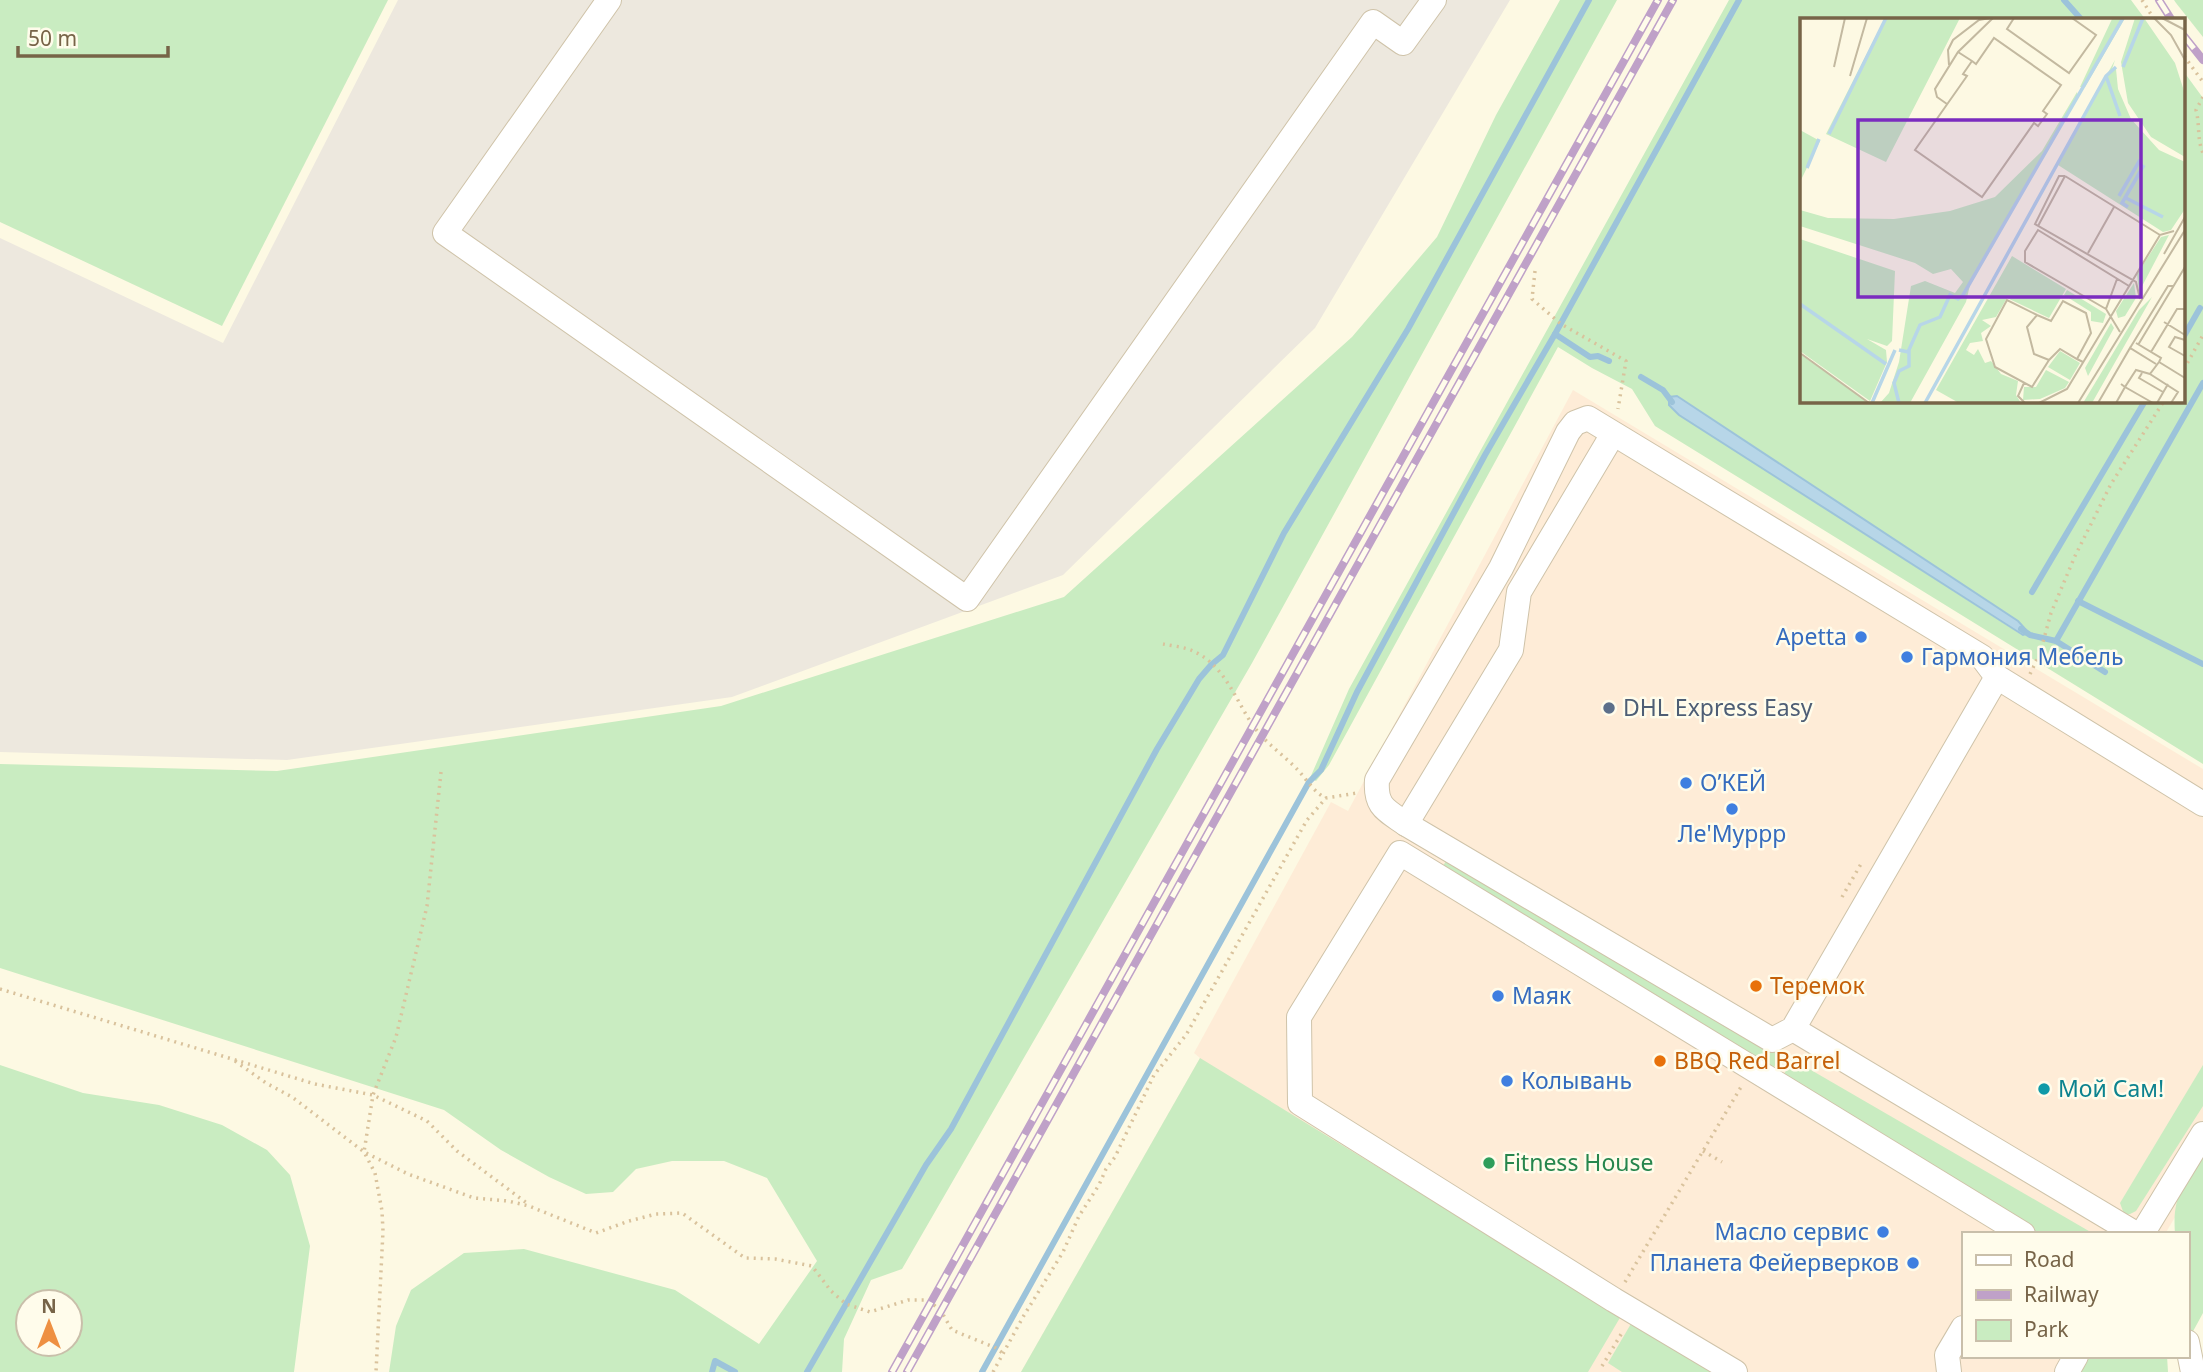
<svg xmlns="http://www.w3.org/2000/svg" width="2203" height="1372" viewBox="0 0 2203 1372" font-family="'Noto Sans',sans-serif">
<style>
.commercial{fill:#feecd7}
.industrial{fill:#ede8de}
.green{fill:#c9ecc1;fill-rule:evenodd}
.water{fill:#b7d6e8;stroke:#9cc3da;stroke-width:2}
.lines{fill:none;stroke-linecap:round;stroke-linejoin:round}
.stream{stroke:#9cc3da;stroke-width:6}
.minor-casing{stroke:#cfc3a9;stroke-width:26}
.path{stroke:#d9c29c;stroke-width:3.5;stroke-dasharray:2 5;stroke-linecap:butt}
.minor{stroke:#fff;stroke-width:24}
.rail-casing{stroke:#bfa1c8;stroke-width:8}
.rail{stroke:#fffceb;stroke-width:5;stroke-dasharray:16;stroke-linecap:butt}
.shop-dot{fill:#3f7fe0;stroke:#fffceb;stroke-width:2.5}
.service-dot{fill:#5c6f8a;stroke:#fffceb;stroke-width:2.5}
.food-dot{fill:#e8710a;stroke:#fffceb;stroke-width:2.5}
.culture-dot{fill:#0f9aa8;stroke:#fffceb;stroke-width:2.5}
.leisure-dot{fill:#2e9e5b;stroke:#fffceb;stroke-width:2.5}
.labels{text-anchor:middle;stroke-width:5;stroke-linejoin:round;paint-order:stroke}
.shop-label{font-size:23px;fill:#366cbe;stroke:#fffceb;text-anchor:start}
.service-label{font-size:23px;fill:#4e5e75;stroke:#fffceb;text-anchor:start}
.food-label{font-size:23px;fill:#c56008;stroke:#fffceb;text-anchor:start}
.culture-label{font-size:23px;fill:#0d838f;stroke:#fffceb;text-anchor:start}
.leisure-label{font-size:23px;fill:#27864d;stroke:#fffceb;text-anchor:start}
.inset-river{fill:none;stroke:#b7d6e8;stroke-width:3.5}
.inset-road{fill:none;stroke:#c3b9a0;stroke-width:2}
.view{fill:#7b2cbf;fill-opacity:0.15;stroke:#7b2cbf;stroke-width:3.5}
.inset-edge{fill:none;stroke:#776448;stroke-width:3.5}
</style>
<rect width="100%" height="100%" fill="#fdf9e3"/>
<!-- commercial -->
<polygon class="commercial" points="1573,390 2203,769 2203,1170 2165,1234 1963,1234 1963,1356 2092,1356 2083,1372 1021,1372 1200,1058 1194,1053 1331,802 1348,811"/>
<!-- industrial -->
<polygon class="industrial" points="398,0 1510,0 1315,328 1063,575 732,697 287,760 0,752 0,238 223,343"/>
<!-- green -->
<g class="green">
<polygon points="0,0 388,0 222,326 0,222"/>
<polygon points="1560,0 1617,0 1252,663 902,1269 871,1280 844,1339 842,1372 389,1372 396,1326 411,1290 464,1253 524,1249 675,1290 759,1344 817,1261 767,1178 724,1161 672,1161 636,1169 613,1192 586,1194 549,1177 501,1150 444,1110 0,968 0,764 277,771 721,706 1064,597 1352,337 1437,237 1496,115"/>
<path d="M1729,0H2131L2145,19H1802V401H2184V72L2203,98V764L1655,426L1632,389L1592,368L1558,347L1329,765L1316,781L1310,778L1349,689ZM1677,396L2018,621L2028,633L2022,635L1679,415L1669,405V397Z"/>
<polygon points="2174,0 2203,0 2203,37 2176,3"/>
<polygon points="1446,861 1454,861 1782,1053 1773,1069 1443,866"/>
<polygon points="1200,1058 1621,1316 1588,1372 1021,1372"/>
<polygon points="1792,1059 2094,1234 2038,1234 1783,1076"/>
<path d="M0,1065L83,1093L159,1105L222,1125L267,1150L290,1175L310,1246L294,1372H0ZM28,1302H70V1344H28Z"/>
<polygon points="2203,1065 2203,1106 2136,1211 2130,1214 2124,1214 2120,1203"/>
<path d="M2203,1153V1313L2191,1335L2187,1315V1234H2175C2172,1195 2184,1185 2203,1153Z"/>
<polygon points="1632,1322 1713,1372 1622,1372 1608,1363"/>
<polygon points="2084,1356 2167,1356 2168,1372 2075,1372"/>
</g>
<!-- water -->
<polygon class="water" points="1677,396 2018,621 2029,633 2023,635 1679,415 1669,405 1669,397"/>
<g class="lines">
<!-- stream -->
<g class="stream">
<polyline points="2064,0 2081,19"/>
<polyline points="1555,334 1590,357 1598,356 1609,361"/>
<polyline points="2184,336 2200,308"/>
<polyline points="1641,377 1663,390 1672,402"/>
<polyline points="2032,592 2145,401"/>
<polyline points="2078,601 2203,664"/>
<polyline points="2021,629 2030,635 2056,641"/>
<polyline points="2105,672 2056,641 2203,383"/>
<polyline points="712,1372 715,1361 735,1372"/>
<polyline points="807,1372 926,1165 951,1129 1157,749 1199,679 1211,665 1223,655 1284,533 1408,329 1589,0"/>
<polyline points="982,1372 1309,782 1321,770 1357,692 1485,455 1555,334 1739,0"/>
</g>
<defs>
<g id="minor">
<polyline points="609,0 445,233 967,599 1373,22 1403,43 1434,0"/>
<path d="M1997,677L1793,1029L1772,1040L1406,824C1386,810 1375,807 1377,780L1501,568L1568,432L1575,423L1588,418L1982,657L1997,677L2203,804"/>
<polyline points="1406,824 1511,650 1519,592 1613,434"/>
<polyline points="1793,1029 2136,1234"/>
<polyline points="2142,1234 2203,1134"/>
<polyline points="2187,1342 2193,1372"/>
<polyline points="1735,1372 1614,1300 1300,1103 1299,1017 1400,853 2023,1234"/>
<polyline points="1949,1372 1947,1355 1963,1328"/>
<polyline points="2067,1372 2076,1356"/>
</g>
</defs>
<!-- minor casing -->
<use href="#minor" class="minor-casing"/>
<!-- path -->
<g class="path">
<polyline points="2142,0 2154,19"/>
<polyline points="2184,56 2203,82"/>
<path d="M2203,97L2196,110C2200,125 2197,140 2203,153"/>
<polyline points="1535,271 1532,299 1561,324 1626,361 1618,409"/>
<polyline points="2184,369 2203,335"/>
<path d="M1163,644C1173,646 1186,647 1195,652C1225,666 1236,701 1254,727C1266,743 1282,754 1296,768C1306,778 1314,793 1326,798"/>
<polyline points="2030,674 2040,653 2051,613 2075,556 2111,484 2164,401"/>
<polyline points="441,772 427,906 396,1037 373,1095 364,1152 408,1174 474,1198 508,1201 529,1206 596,1233 629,1221 656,1214 682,1213 745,1258 775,1259 812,1266 831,1291 846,1304 870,1312 908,1300 928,1300 941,1311 952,1330 996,1348 1004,1354"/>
<polyline points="1842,897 1861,864"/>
<polyline points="0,989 315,1084 373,1095 427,1121 457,1151 528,1204"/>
<polyline points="235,1061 266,1083 292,1097 364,1152 375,1173 382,1211 383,1231 376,1372"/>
<polyline points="1703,1151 1722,1162"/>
<polyline points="1625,1282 1741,1087"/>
<polyline points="1602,1366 1623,1331"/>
<polyline points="993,1372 1023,1317 1063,1252 1079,1216 1099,1185 1106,1169 1115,1157 1154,1075 1186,1035 1307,820 1326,798 1357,793"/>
</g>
<!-- minor -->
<use href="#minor" class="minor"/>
<defs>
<g id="rail">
<polyline points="2159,0 2171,19"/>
<polyline points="2184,36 2203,60"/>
<polyline points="892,1372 1658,0"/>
<polyline points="907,1372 1673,0"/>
</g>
</defs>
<!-- rail casing -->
<use href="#rail" class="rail-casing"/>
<!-- rail -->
<use href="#rail" class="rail"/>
</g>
<!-- markers -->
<g class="shop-dot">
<circle cx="1861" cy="637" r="7"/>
<circle cx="1907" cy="657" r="7"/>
<circle cx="1686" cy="783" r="7"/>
<circle cx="1732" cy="809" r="7"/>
<circle cx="1498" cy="996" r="7"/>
<circle cx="1507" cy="1081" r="7"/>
<circle cx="1883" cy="1232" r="7"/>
<circle cx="1913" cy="1263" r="7"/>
</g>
<circle class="service-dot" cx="1609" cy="708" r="7"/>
<g class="food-dot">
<circle cx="1756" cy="986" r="7"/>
<circle cx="1660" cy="1061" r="7"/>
</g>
<circle class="culture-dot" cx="2044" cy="1089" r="7"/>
<circle class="leisure-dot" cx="1489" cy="1163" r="7"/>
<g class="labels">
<!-- shop labels -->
<g class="shop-label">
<text x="1847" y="645" text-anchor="end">Apetta</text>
<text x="1921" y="665">Гармония Мебель</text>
<text x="1700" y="791">О’КЕЙ</text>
<text x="1732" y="842" text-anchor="middle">Ле'Муррр</text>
<text x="1512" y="1004">Маяк</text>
<text x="1521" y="1089">Колывань</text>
<text x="1869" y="1240" text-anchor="end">Масло сервис</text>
<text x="1899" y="1271" text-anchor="end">Планета Фейерверков</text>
</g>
<!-- service labels -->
<g class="service-label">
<text x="1623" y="716">DHL Express Easy</text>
</g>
<!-- food labels -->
<g class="food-label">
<text x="1770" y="994">Теремок</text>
<text x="1674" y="1069">BBQ Red Barrel</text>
</g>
<!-- culture labels -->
<g class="culture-label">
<text x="2058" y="1097">Мой Сам!</text>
</g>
<!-- leisure labels -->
<g class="leisure-label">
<text x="1503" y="1171">Fitness House</text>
</g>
</g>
<!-- overview -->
<g transform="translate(1800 18)">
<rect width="385" height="385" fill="#fdf9e3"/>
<path d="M85,0H160L86,144L26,116ZM325,0L285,69H280L312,1ZM335,0H344L375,45L385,76V139L351,119L328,85L321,44ZM315,42L312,51H316L318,71L331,101L359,132L385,144V191L371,212L363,214L258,147L226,202ZM277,74L278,79L170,267L166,284L110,385H80L89,375L99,344L111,268L125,263L155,275L163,264L151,251L133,256L115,245L0,208V192L28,200L94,201L150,193L195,179L242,133ZM0,112L20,123L0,164ZM369,217L339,274L337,256L361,219ZM0,221L95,253L92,323L87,328L67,321L86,332L87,344L70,383L0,333ZM212,238L266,271L249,300L207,280L196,299L182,302L191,308L181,315L183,323L170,325L166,332L174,337L178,331L185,345L191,343L201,356L218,363L216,377L221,385H159L136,372ZM334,265L336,280L325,298L318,300L316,293ZM267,272L306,296L303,305L291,303V294L264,277ZM352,279L292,385H283L339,292ZM311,305L314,310L288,358L285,350ZM260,333L280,345L270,362L248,349ZM0,336L69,385H0ZM246,352L269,364L265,370L240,381L223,382L224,369H236Z" fill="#c9ecc1"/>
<path class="inset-river" d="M323,49L343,0M306,58L320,98M29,116L86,0M7,150L19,121M319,178L340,142M326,180L363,199M328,189L322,185L344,147M0,286L86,346M99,332L108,334L120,307L140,299L150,277L158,281L163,277L323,0M72,385L95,332M99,385L94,365L99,353L109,348V331M125,385L306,58L316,49"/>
<path class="inset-road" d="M214,0L207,11L269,55L296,17L272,0M354,0L371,17L385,42M362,0L385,12M158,34L172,43L176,46L194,20L261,67L243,93L247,96L238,108L234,105L182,179L115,132L167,58L163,56L172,43M149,47L148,32L153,22L179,2L190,0M34,49L45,0M50,58L67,0M147,86L137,79L135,71L158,34L193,0M265,158H259L235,206L336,264L340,281M265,158L360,217L374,213M238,208L265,158M288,235L314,189M364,236L385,199M317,261L306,291L320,314M306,291L225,244V233L238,212L329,268M237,297L207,282L186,321L195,349L232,369L249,342M364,304L385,317M385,322L375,319L369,329L385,338M336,325L361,340L359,344M338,327L385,249M330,330L368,268H373M351,334L377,291H385M0,335L69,385M277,341L291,315L286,295L263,283L251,303L237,297L227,309L234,336L249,342L260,331L277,341L283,344M342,355L339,360L363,374M350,356L336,352L325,369L353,385M224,365L218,378L225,385M239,385L267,371L360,217M278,385L385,212M298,385L330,330L356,346M316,385L325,369L321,366M357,385L368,366M371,385L378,374L350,356L359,344L385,360"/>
<path class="view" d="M58,102H341V279H58Z"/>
<rect width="385" height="385" class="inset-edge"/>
</g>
<!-- legend -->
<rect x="1962" y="1232" width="228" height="126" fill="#fffceb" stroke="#c9bfaa" stroke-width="2"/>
<rect x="1976" y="1255" width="35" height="10" fill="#ffffff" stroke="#c9bfaa" stroke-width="2"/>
<text x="2024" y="1267" font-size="21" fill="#776448">Road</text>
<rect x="1976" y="1290" width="35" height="10" fill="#bfa1c8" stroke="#c9bfaa" stroke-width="2"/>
<text x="2024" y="1302" font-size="21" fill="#776448">Railway</text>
<rect x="1976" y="1320" width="35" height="21" fill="#c9ecc1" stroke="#c9bfaa" stroke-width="2"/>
<text x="2024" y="1337" font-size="21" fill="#776448">Park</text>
<!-- north arrow -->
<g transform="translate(49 1323)"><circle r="33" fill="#fffceb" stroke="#c9bfaa" stroke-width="2"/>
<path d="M0-5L12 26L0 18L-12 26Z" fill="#ee9042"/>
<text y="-10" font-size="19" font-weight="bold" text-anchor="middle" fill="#776448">N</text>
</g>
<!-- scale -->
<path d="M18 46v10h150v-10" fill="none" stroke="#776448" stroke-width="3.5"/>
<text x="28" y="46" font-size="21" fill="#776448" stroke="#fffceb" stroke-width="5" paint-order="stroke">50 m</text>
</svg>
